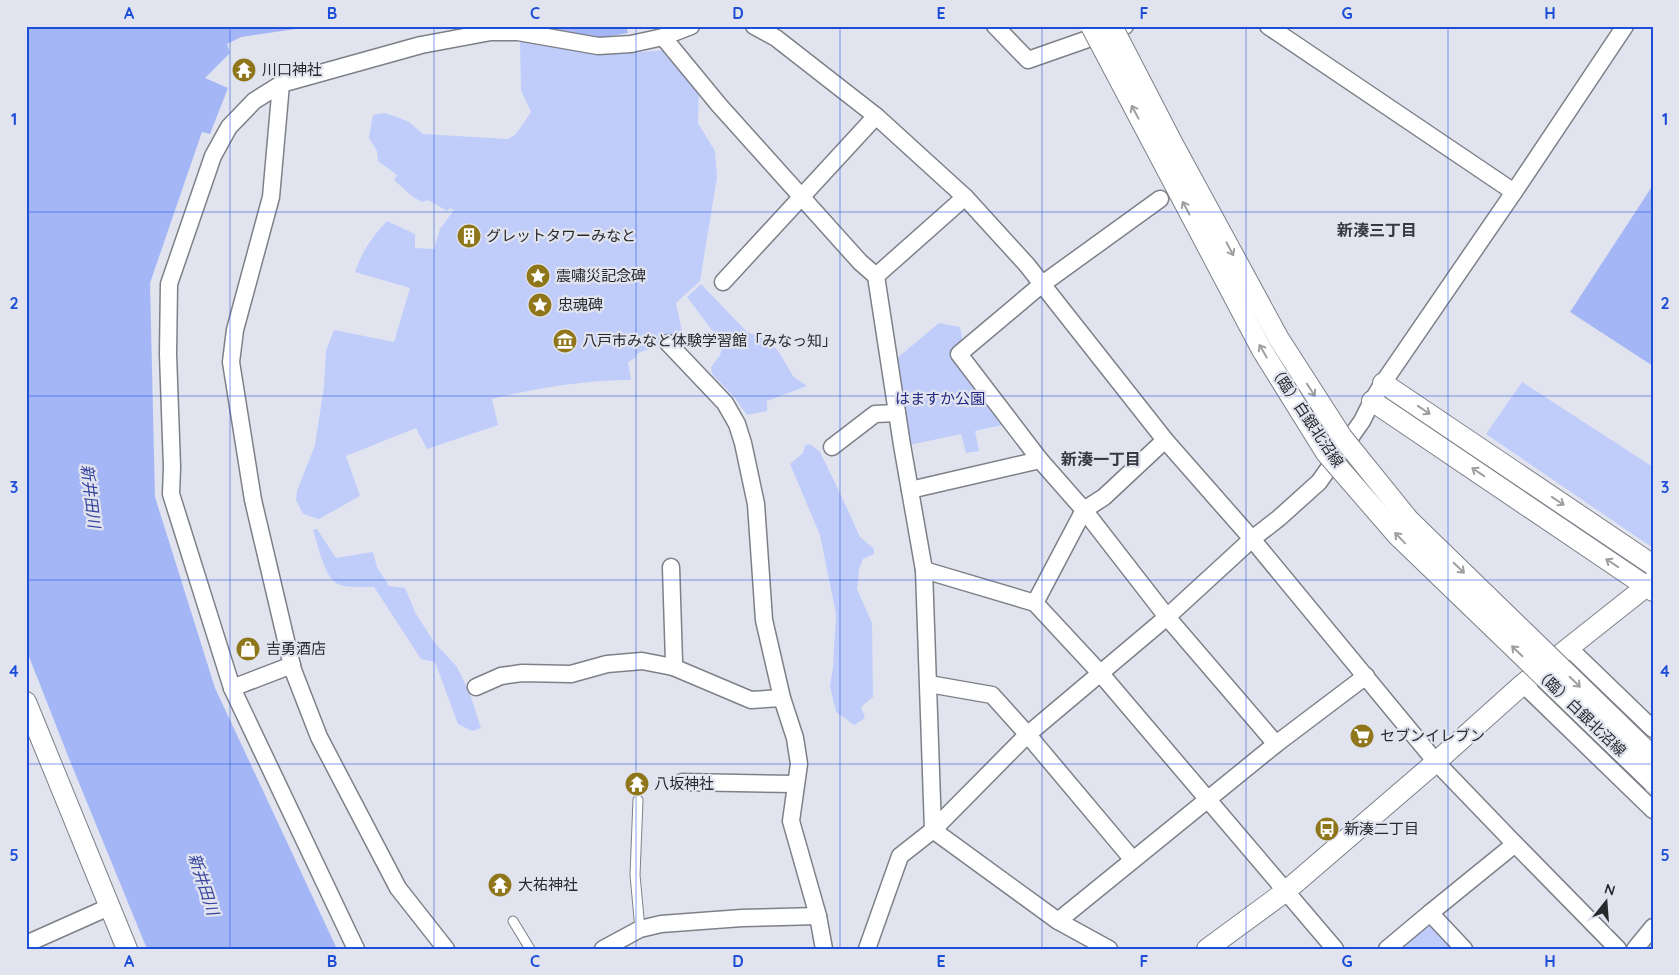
<svg xmlns="http://www.w3.org/2000/svg" width="1679" height="975" viewBox="0 0 1679 975" font-family="Quicksand,'Noto Sans JP',sans-serif">
<style>
.green{fill:#c0cdfb}
.water{fill:#a5b6f7}
.lines{fill:none;stroke-linecap:round;stroke-linejoin:round}
.service-casing{stroke:#7d8088;stroke-width:11}
.minor-casing{stroke:#7d8088;stroke-width:19}
.tertiary-casing{stroke:#7d8088;stroke-width:22}
.service{stroke:#fff;stroke-width:9}
.minor{stroke:#fff;stroke-width:16}
.tertiary{stroke:#fff;stroke-width:20}
.tertiary-bridge-casing{stroke:#7d8088;stroke-width:22;stroke-linecap:butt}
.tertiary-bridge{stroke:#fff;stroke-width:20}
.oneway{stroke:#9e9fa0}
.grid{fill:none;stroke:#1d4ed8;stroke-width:1;stroke-opacity:0.55}
.labels{text-anchor:middle;stroke-width:4.5;stroke-linejoin:round;paint-order:stroke}
.poi-label{font-size:15px;fill:#28292d;stroke:#e1e4ee;text-anchor:start}
.park-label{font-size:15px;fill:#212680;stroke:#e1e4ee}
.street-label{font-size:15px;fill:#28292d;stroke:#e1e4ee}
.neighbourhood-label{font-size:16px;font-weight:bold;fill:#373941;stroke:#e1e4ee}
.water-label{font-size:16px;font-style:italic;fill:#37439e;stroke:#e1e4ee}
.neatline{fill:none;stroke:#1d4ed8;stroke-width:2}
.grid-label{font-size:16px;text-anchor:middle;font-weight:bold;fill:#1d4ed8}
</style>
<rect width="100%" height="100%" fill="#e1e4ee"/>
<!-- green -->
<g class="green">
<path d="M520,40L596,53H630L666,50L699,89L698,123L715,151L717,177L700,281L676,303L683,336L668,343L638,353L635,358L628,362L631,380C585,380 537,388 492,399L498,425L427,449L416,428L346,456L360,496L319,519L303,514L296,500L297,491L315,445L324,386L326,351L334,330L394,342L410,288L355,272C364,248 370,240 387,221L415,234V248L434,249L440,229L454,210L450,208L447,211L428,200L422,202L413,197L394,180L397,175L378,161L377,151L369,138L373,115L385,113L402,119L409,122L423,134L508,139L516,134L531,112L521,90Z"/>
<polygon points="701,284 747,332 769,341 779,352 793,376 807,386 767,401 767,411 747,415 734,397 712,374 711,367 720,355 723,345 687,297"/>
<polygon points="939,323 960,327 963,342 952,352 1007,424 975,431 979,451 966,453 961,434 909,445 896,359"/>
<polygon points="1522,382 1653,467 1653,548 1486,434"/>
<polygon points="810,444 820,452 839,491 860,537 874,549 874,554 863,559 859,569 857,589 872,623 873,697 861,707 865,718 854,725 836,712 830,686 833,667 836,614 820,535 790,464 803,453 805,445"/>
<path d="M317,529L336,558L373,552L377,567L389,586L405,588L416,614L434,642L457,667L470,694L481,728L472,731L458,724L435,662L421,659L374,587C365,587 346,588 338,584C324,577 318,545 313,530Z"/>
<polygon points="1424,926 1433,927 1454,949 1396,949"/>
</g>
<!-- water -->
<g class="water">
<polygon points="26,26 317,26 241,37 227,44 230,53 205,78 228,88 210,134 202,132 150,283 155,497 215,688 337,949 147,949 70,761 26,649"/>
<polygon points="555,26 626,26 628,33 599,38 558,34"/>
<polygon points="1653,185 1653,366 1570,312"/>
</g>
<g class="lines">
<defs>
<g id="service">
<polyline points="638,800 635,875 640,929"/>
<polyline points="513,921 530,949"/>
</g>
<g id="minor">
<polyline points="754,26 776,38 876,116 965,197 1027,265 1165,440 1252,539 1436,762 1515,844 1618,949"/>
<polyline points="995,26 1028,60 1125,26"/>
<polyline points="1268,26 1514,192"/>
<polyline points="663,37 719,105 860,262 876,276 902,445 924,570 933,830"/>
<polyline points="281,84 271,197 235,330 231,362 253,500 293,670 319,737 398,888 446,949"/>
<polyline points="1160,199 1041,285 959,354 1040,460 1084,510 1167,617 1276,744"/>
<polyline points="876,276 965,197"/>
<polyline points="723,282 876,116"/>
<polyline points="668,343 725,403 737,424 743,443 756,504 764,620 782,698 795,738 799,764 791,821 818,916 824,949"/>
<polyline points="832,447 875,414 897,413"/>
<polyline points="910,490 1040,460"/>
<polyline points="671,567 674,662 673,667"/>
<polyline points="924,570 1035,603 1101,674 1335,949"/>
<polyline points="1035,603 1084,510 1104,497 1165,440"/>
<polyline points="1568,647 1653,729"/>
<polyline points="929,684 992,695 1028,735 1133,860"/>
<polyline points="1523,684 1653,810"/>
<polyline points="476,687 501,676 522,673 571,674 607,664 642,661 673,667 751,700 782,698"/>
<polyline points="232,688 292,665"/>
<polyline points="682,782 795,784"/>
<polyline points="933,830 1058,921 1109,949"/>
<polyline points="1430,913 1515,844"/>
<polyline points="1058,921 1276,744 1366,676"/>
<polyline points="26,944 109,907"/>
<polyline points="356,949 232,688 171,494 172,467 168,354 169,284 213,156 229,127 254,101 281,84 421,45 491,32 518,32 598,46 631,44 663,37 691,26"/>
<polyline points="603,949 640,929 661,924 742,918 818,916"/>
<polyline points="867,949 900,856 933,830 1027,735 1167,617 1252,539 1279,518 1319,482 1362,421 1372,401 1383,383 1514,192 1625,26"/>
<polyline points="1387,949 1430,913 1464,949"/>
<polyline points="1635,949 1653,927"/>
</g>
<g id="tertiary">
<polyline points="1383,383 1653,565"/>
<polyline points="1372,401 1653,591"/>
<polyline points="26,702 127,949"/>
<polyline points="1207,949 1286,891 1436,762 1523,684 1653,581"/>
</g>
</defs>
<!-- service casing -->
<use href="#service" class="service-casing"/>
<!-- minor casing -->
<use href="#minor" class="minor-casing"/>
<!-- tertiary casing -->
<use href="#tertiary" class="tertiary-casing"/>
<!-- service -->
<use href="#service" class="service"/>
<!-- minor -->
<use href="#minor" class="minor"/>
<!-- tertiary -->
<use href="#tertiary" class="tertiary"/>
<defs>
<g id="tertiary-bridge">
<polyline points="1091,26 1262,350 1326,453 1397,535 1653,782"/>
<polyline points="1112,26 1173,144 1279,339 1342,437 1409,520 1653,757"/>
</g>
</defs>
<!-- tertiary-bridge casing -->
<use href="#tertiary-bridge" class="tertiary-bridge-casing"/>
<!-- tertiary-bridge -->
<use href="#tertiary-bridge" class="tertiary-bridge"/>
</g>
<!-- one-way arrows -->
<defs><path id="oneway-shaft" d="M-6 0H5M1.5-3L5.5 0L1.5 3" fill="none" stroke-width="1.6" stroke-linecap="round" stroke-linejoin="round" transform="scale(1.25)"/></defs>
<g class="oneway">
<use href="#oneway-shaft" transform="translate(1135 112) rotate(-118)"/>
<use href="#oneway-shaft" transform="translate(1186 208) rotate(-118)"/>
<use href="#oneway-shaft" transform="translate(1230 249) rotate(62)"/>
<use href="#oneway-shaft" transform="translate(1263 351) rotate(-120)"/>
<use href="#oneway-shaft" transform="translate(1311 390) rotate(57)"/>
<use href="#oneway-shaft" transform="translate(1424 410) rotate(34)"/>
<use href="#oneway-shaft" transform="translate(1478 472) rotate(-146)"/>
<use href="#oneway-shaft" transform="translate(1558 501) rotate(34)"/>
<use href="#oneway-shaft" transform="translate(1400 538) rotate(-134)"/>
<use href="#oneway-shaft" transform="translate(1612 563) rotate(-146)"/>
<use href="#oneway-shaft" transform="translate(1459 568) rotate(44)"/>
<use href="#oneway-shaft" transform="translate(1517 651) rotate(-136)"/>
<use href="#oneway-shaft" transform="translate(1575 682) rotate(44)"/>
</g>
<!-- grid -->
<path class="grid" d="M230,26V949M434,26V949M636,26V949M840,26V949M1042,26V949M1246,26V949M1448,26V949M26,212H1653M26,396H1653M26,580H1653M26,764H1653"/>
<!-- icons -->
<defs>
<symbol id="temple-disc" viewBox="-11 -11 22 22"><circle r="9.5" fill="#8f761b" stroke="#e1e4ee"/><path d="M0-6L5-2H3V0L6.5 2.5H4V6H1.5V3h-3V6H-4V2.5H-6.5L-3 0V-2H-5Z" fill="#fff"/></symbol>
<symbol id="building-disc" viewBox="-11 -11 22 22"><circle r="9.5" fill="#8f761b" stroke="#e1e4ee"/><path d="M-4-6H4V6H1V3H-1V6H-4ZM-2.5-4.3h1.7v1.8h-1.7ZM.8-4.3h1.7v1.8H.8ZM-2.5-1h1.7V.8h-1.7ZM.8-1h1.7V.8H.8Z" fill="#fff"/></symbol>
<symbol id="sight-disc" viewBox="-11 -11 22 22"><circle r="9.5" fill="#8f761b" stroke="#e1e4ee"/><path d="M0-6L1.8-2.2L6-1.7L2.9 1.2L3.7 5.4L0 3.3L-3.7 5.4L-2.9 1.2L-6-1.7L-1.8-2.2Z" fill="#fff"/></symbol>
<symbol id="museum-disc" viewBox="-11 -11 22 22"><circle r="9.5" fill="#8f761b" stroke="#e1e4ee"/><path d="M0-6L6-3V-2H-6V-3ZM-5-1h2V3h-2ZM-1-1h2V3h-2ZM3-1h2V3H3ZM-6 4H6V6H-6Z" fill="#fff"/></symbol>
<symbol id="shop-disc" viewBox="-11 -11 22 22"><circle r="9.5" fill="#8f761b" stroke="#e1e4ee"/><path d="M-5-2.5h2.3a2.7 3.5 0 0 1 5.4 0H5L5.5 6h-11ZM-1.5-2.5h3a1.5 2.3 0 0 0-3 0Z" fill="#fff"/></symbol>
<symbol id="supermarket-disc" viewBox="-11 -11 22 22"><circle r="9.5" fill="#8f761b" stroke="#e1e4ee"/><path d="M-6-5.5h2.5l.6 2H6L4.5 2H-2.5L-4.4-4H-6ZM-1.5 3.2a1.3 1.3 0 1 0 .1 0ZM3 3.2a1.3 1.3 0 1 0 .1 0Z" fill="#fff"/></symbol>
<symbol id="bus-disc" viewBox="-11 -11 22 22"><circle r="9.5" fill="#8f761b" stroke="#e1e4ee"/><path d="M-5-6H5V4H4V6H2V4H-2V6H-4V4H-5ZM-3.5-4V0h7V-4ZM-3.5 1.2v1.5H-2V1.2ZM2 1.2v1.5H3.5V1.2Z" fill="#fff"/></symbol>
</defs>
<g fill-rule="evenodd">
<use href="#temple-disc" x="230" y="56" width="28" height="28"/>
<use href="#building-disc" x="455" y="222" width="28" height="28"/>
<use href="#sight-disc" x="524" y="262" width="28" height="28"/>
<use href="#sight-disc" x="526" y="291" width="28" height="28"/>
<use href="#museum-disc" x="551" y="327" width="28" height="28"/>
<use href="#shop-disc" x="234" y="635" width="28" height="28"/>
<use href="#supermarket-disc" x="1348" y="722" width="28" height="28"/>
<use href="#temple-disc" x="623" y="770" width="28" height="28"/>
<use href="#bus-disc" x="1313" y="815" width="28" height="28"/>
<use href="#temple-disc" x="486" y="871" width="28" height="28"/>
</g>
<g class="labels">
<!-- poi labels -->
<g class="poi-label">
<text x="262" y="75">川口神社</text>
<text x="486" y="241">グレットタワーみなと</text>
<text x="556" y="281">震嘯災記念碑</text>
<text x="558" y="310">忠魂碑</text>
<text x="582" y="346">八戸市みなと体験学習館「みなっ知」</text>
<text x="266" y="654">吉勇酒店</text>
<text x="1380" y="741">セブンイレブン</text>
<text x="654" y="789">八坂神社</text>
<text x="1344" y="834">新湊二丁目</text>
<text x="518" y="890">大祐神社</text>
</g>
<!-- park labels -->
<g class="park-label">
<text x="940" y="404">はますか公園</text>
</g>
<!-- street labels -->
<g class="street-label">
<text transform="translate(1306 416) rotate(56)" y="5">（臨）白銀北沼線</text>
<text transform="translate(1580 712) rotate(44)" y="5">（臨）白銀北沼線</text>
</g>
<!-- neighbourhood labels -->
<g class="neighbourhood-label">
<text x="1377" y="236">新湊三丁目</text>
<text x="1101" y="465">新湊一丁目</text>
</g>
<!-- water labels -->
<g class="water-label">
<text transform="translate(91 496) rotate(83)" y="6">新井田川</text>
<text transform="translate(204 884) rotate(72)" y="6">新井田川</text>
</g>
</g>
<!-- border -->
<rect width="1679" height="975" fill="none" stroke="#e1e4ee" stroke-width="55"/>
<!-- north arrow -->
<g transform="translate(1606 902) rotate(17)" stroke="#e1e4ee" stroke-width="4" paint-order="stroke">
<path d="M0-4L9 19L0 12L-9 19Z" fill="#28292d"/>
<text y="-8" font-size="14" font-weight="bold" text-anchor="middle" fill="#28292d">N</text>
</g>
<rect x="28" y="28" width="1624" height="920" class="neatline"/>
<g class="grid-label">
<text x="129" y="19">A</text>
<text x="332" y="19">B</text>
<text x="535" y="19">C</text>
<text x="738" y="19">D</text>
<text x="941" y="19">E</text>
<text x="1144" y="19">F</text>
<text x="1347" y="19">G</text>
<text x="1550" y="19">H</text>
<text x="14" y="125">1</text>
<text x="1665" y="125">1</text>
<text x="14" y="309">2</text>
<text x="1665" y="309">2</text>
<text x="14" y="493">3</text>
<text x="1665" y="493">3</text>
<text x="14" y="677">4</text>
<text x="1665" y="677">4</text>
<text x="14" y="861">5</text>
<text x="1665" y="861">5</text>
<text x="129" y="967">A</text>
<text x="332" y="967">B</text>
<text x="535" y="967">C</text>
<text x="738" y="967">D</text>
<text x="941" y="967">E</text>
<text x="1144" y="967">F</text>
<text x="1347" y="967">G</text>
<text x="1550" y="967">H</text>
</g>
</svg>
